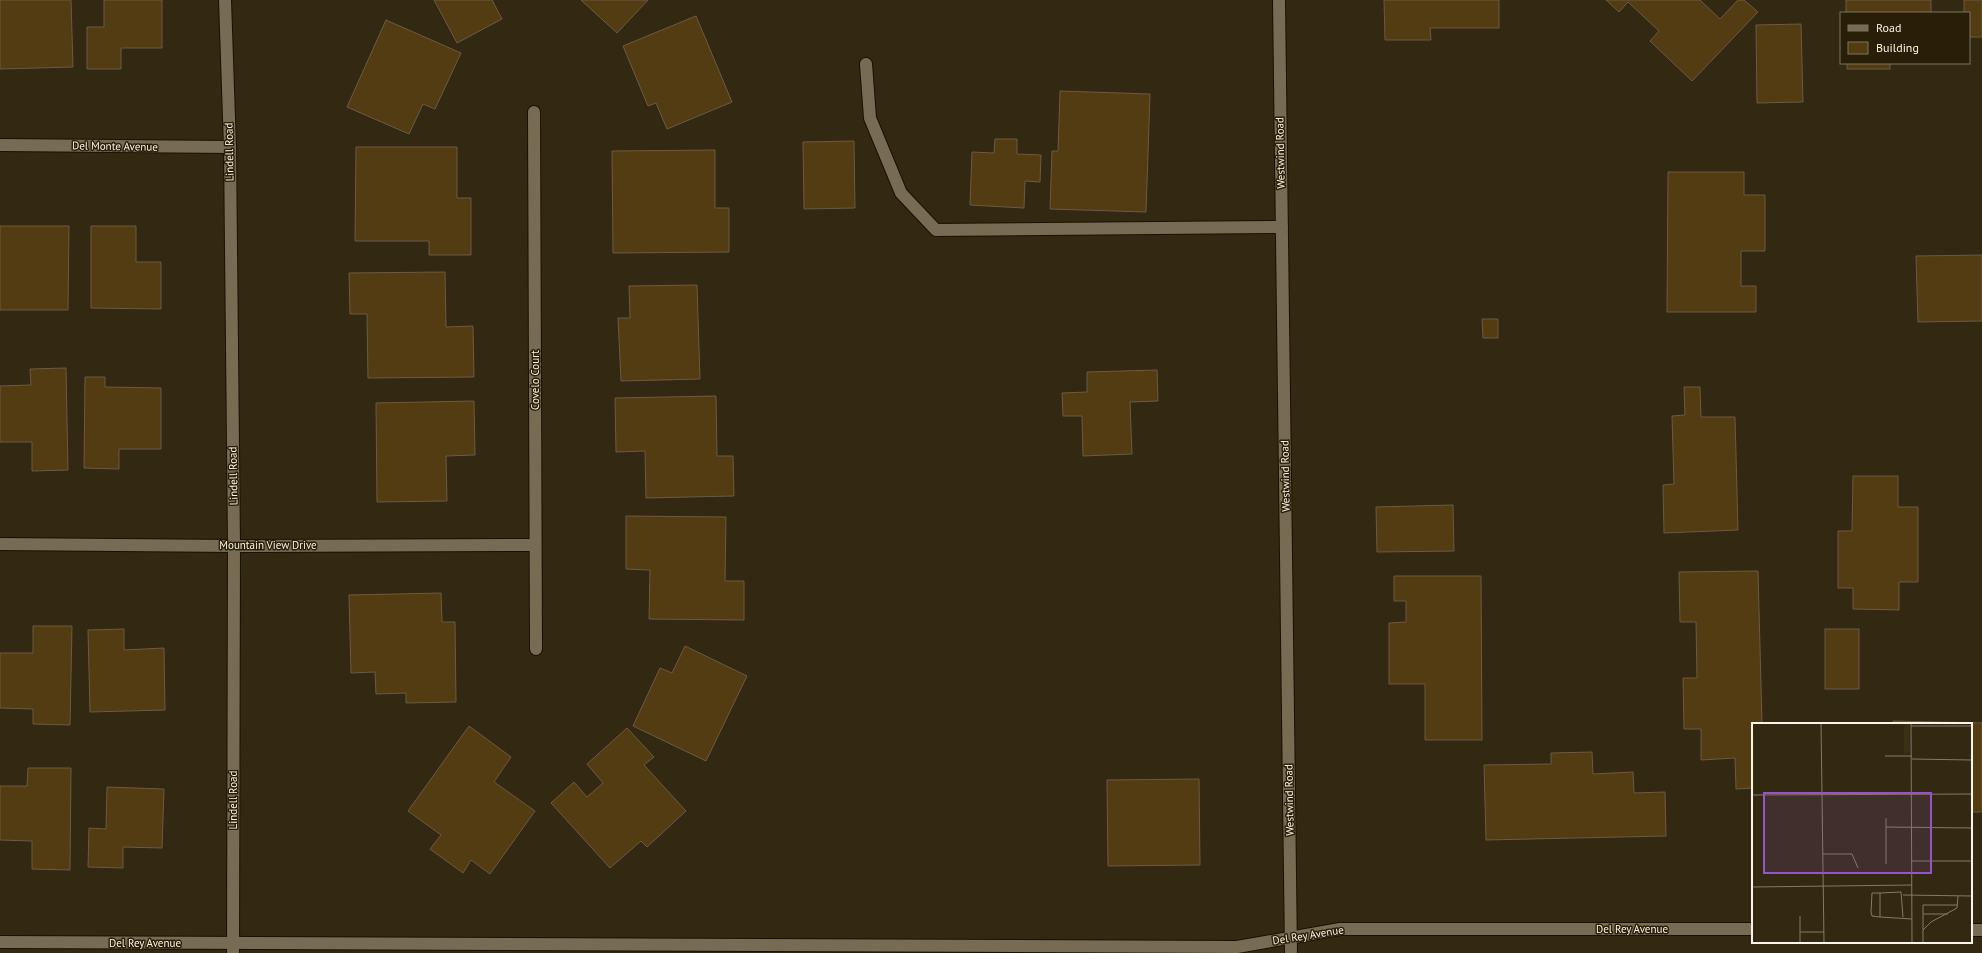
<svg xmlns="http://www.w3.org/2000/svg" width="1982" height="953" viewBox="0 0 1982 953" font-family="'PT Sans',sans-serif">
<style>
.building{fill:#543c12;stroke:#6a5b45}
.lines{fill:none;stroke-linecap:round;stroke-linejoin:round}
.minor-casing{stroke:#1a1100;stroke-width:14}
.minor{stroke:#776b53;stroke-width:12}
.labels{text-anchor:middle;stroke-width:3;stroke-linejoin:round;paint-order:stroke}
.street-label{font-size:11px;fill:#fbf4e7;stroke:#291f08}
.inset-road{fill:none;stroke:#837a67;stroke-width:1}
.view{fill:#9554c7;fill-opacity:0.15;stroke:#9554c7;stroke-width:2}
.inset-edge{fill:none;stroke:#fbf4e7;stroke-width:2}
</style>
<rect width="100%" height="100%" fill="#332812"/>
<!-- building -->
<g class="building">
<polygon points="0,0 71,0 73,67 0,69"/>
<polygon points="104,0 162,0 162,48 121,48 121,69 87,69 87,27 104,27"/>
<polygon points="434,0 492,0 502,19 457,43"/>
<polygon points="581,0 648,0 617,33"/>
<polygon points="1384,0 1499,0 1499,28 1430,28 1431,40 1385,40"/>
<polygon points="1606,0 1700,0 1720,19 1738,0 1744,0 1758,12 1692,81 1650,41 1659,31 1628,2 1619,12"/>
<rect x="1846" y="0" width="85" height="13"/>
<polygon points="1964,0 1982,0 1982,37 1969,37 1969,13 1964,13"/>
<polygon points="696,16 732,102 667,129 656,103 648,106 623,46"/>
<polygon points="386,20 461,53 435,109 423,104 409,134 347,107"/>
<polygon points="1801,24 1803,102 1757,103 1756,25"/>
<rect x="1847" y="63" width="43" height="6"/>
<polygon points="1060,91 1150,94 1146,212 1050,209 1052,151 1058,151"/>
<polygon points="995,139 1017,139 1017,154 1041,155 1040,182 1025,181 1024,208 970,205 972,152 994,153"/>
<polygon points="854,141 855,208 804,209 803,142"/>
<polygon points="356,147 457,147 457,198 471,198 471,255 429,255 429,241 355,241"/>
<polygon points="715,150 715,208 729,208 729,252 613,253 612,151"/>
<polygon points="1668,172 1744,172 1744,195 1765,195 1765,251 1741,251 1741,286 1756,286 1756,312 1667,312"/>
<polygon points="0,226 69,226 68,310 0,310"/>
<polygon points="91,226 136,226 136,262 161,262 161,309 91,308"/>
<polygon points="1982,255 1982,321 1918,322 1916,256"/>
<polygon points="445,272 446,327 473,326 474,377 368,378 367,314 350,314 349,273"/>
<polygon points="697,285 700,379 621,381 618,318 630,318 629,286"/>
<polygon points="1482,319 1498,319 1498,338 1483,338"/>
<polygon points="66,368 68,470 32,471 32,442 0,442 0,386 31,385 30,369"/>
<polygon points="1157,370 1158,401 1130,402 1132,454 1083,456 1082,416 1063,416 1062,393 1087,392 1087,372"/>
<polygon points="85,377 105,377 105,387 161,388 161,449 119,449 119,469 84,468"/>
<polygon points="1684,387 1700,387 1701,417 1735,417 1738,530 1664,533 1663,485 1674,484 1672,416 1685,415"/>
<polygon points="716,396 717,456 733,456 734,496 646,498 645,451 616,452 615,398"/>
<polygon points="474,401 475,455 446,456 447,501 377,502 376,403"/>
<polygon points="1853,476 1898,476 1898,507 1918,507 1918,582 1899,582 1899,610 1853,609 1853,588 1838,588 1838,531 1852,531"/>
<polygon points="1453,505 1454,551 1377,552 1376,507"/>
<polygon points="626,516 726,517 725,581 744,581 744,620 649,619 650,570 626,569"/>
<polygon points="1758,571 1762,724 1753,724 1753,788 1736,789 1735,758 1701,760 1701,729 1684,729 1683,678 1697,678 1696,622 1680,622 1679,572"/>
<polygon points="1394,576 1481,576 1482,740 1425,740 1425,684 1389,684 1389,623 1406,622 1406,601 1394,601"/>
<polygon points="441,593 442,622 455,622 456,702 406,703 406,693 376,694 375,672 351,673 349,595"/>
<polygon points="33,626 72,626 70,725 33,724 33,709 0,708 0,653 33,653"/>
<polygon points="124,629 124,650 164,648 165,710 90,712 88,630"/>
<rect x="1825" y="629" width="34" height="60"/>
<polygon points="685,646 747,676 706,761 633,726 660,668 672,673"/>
<polygon points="1893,721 1982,723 1982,812 1971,812 1971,724 1893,724"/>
<polygon points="469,726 511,757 494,782 535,811 490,874 471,860 463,873 430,849 441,835 408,811"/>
<polygon points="627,728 654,757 644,765 686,811 647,847 641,841 610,868 551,803 574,782 587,797 603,783 587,764"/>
<polygon points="1592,752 1593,774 1633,772 1634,793 1665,792 1666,836 1486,840 1484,765 1551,764 1551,753"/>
<polygon points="28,768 71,768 70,870 32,869 32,841 0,840 0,786 27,786"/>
<polygon points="1199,779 1200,865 1108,866 1107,780"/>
<polygon points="107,787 164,789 162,848 123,847 123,868 88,867 89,828 106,829"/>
</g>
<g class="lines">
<defs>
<g id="minor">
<polyline points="225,0 230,147 234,546 233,953"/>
<polyline points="1279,0 1291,953"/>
<polyline points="866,64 870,118 901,193 936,230 1282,227"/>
<polyline points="534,112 536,649"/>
<polyline points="0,145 230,147"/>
<polyline points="0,544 234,546 535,545"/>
<polyline points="1971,930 1982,930"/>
<polyline points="0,942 1237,947 1340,929 1753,929"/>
</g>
</defs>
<!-- minor casing -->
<use href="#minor" class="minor-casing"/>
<!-- minor -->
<use href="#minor" class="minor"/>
</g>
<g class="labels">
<!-- street labels -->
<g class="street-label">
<text transform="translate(115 146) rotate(1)" y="4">Del Monte Avenue</text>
<text transform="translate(229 152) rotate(-91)" y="4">Lindell Road</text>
<text transform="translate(1280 153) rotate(-91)" y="4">Westwind Road</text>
<text transform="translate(535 380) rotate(-90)" y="4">Covelo Court</text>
<text transform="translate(233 476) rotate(-91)" y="4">Lindell Road</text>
<text transform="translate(1285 476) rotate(-91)" y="4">Westwind Road</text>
<text x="268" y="549">Mountain View Drive</text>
<text transform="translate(233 800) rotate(-90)" y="4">Lindell Road</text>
<text transform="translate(1289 800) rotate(-91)" y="4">Westwind Road</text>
<text x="1632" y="933">Del Rey Avenue</text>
<text transform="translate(1308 935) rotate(-9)" y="4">Del Rey Avenue</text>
<text x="145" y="947">Del Rey Avenue</text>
</g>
</g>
<!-- overview -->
<g transform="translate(1752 723)">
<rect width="220" height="220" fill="#332812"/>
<path d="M152,0H157L158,28L153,31L150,30L152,29Z" fill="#393111"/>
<path class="inset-road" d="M69,0L72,220M159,0L160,220M159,3H220M133,33H160M160,36L220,37M0,72L220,71M134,95V141M134,104L220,105M71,131H100L106,145M159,138H220M0,164L160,162M151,172L220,173M171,191H196M48,193V220M128,194L120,193L119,189L120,170H128M151,194L149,169L128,170V194L160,196M171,207L179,199L205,185L206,173M48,209H72M171,220V182H205"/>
<path class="view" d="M12,70H179V150H12Z"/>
<rect width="220" height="220" class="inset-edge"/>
</g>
<!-- legend -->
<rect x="1840" y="12" width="130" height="52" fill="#291f08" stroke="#7d7461"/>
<rect x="1848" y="25" width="20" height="6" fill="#776b53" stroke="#7d7461"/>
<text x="1876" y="32" font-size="12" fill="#fbf4e7">Road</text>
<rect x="1848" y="42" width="20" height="12" fill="#543c12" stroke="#7d7461"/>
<text x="1876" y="52" font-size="12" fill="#fbf4e7">Building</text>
</svg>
